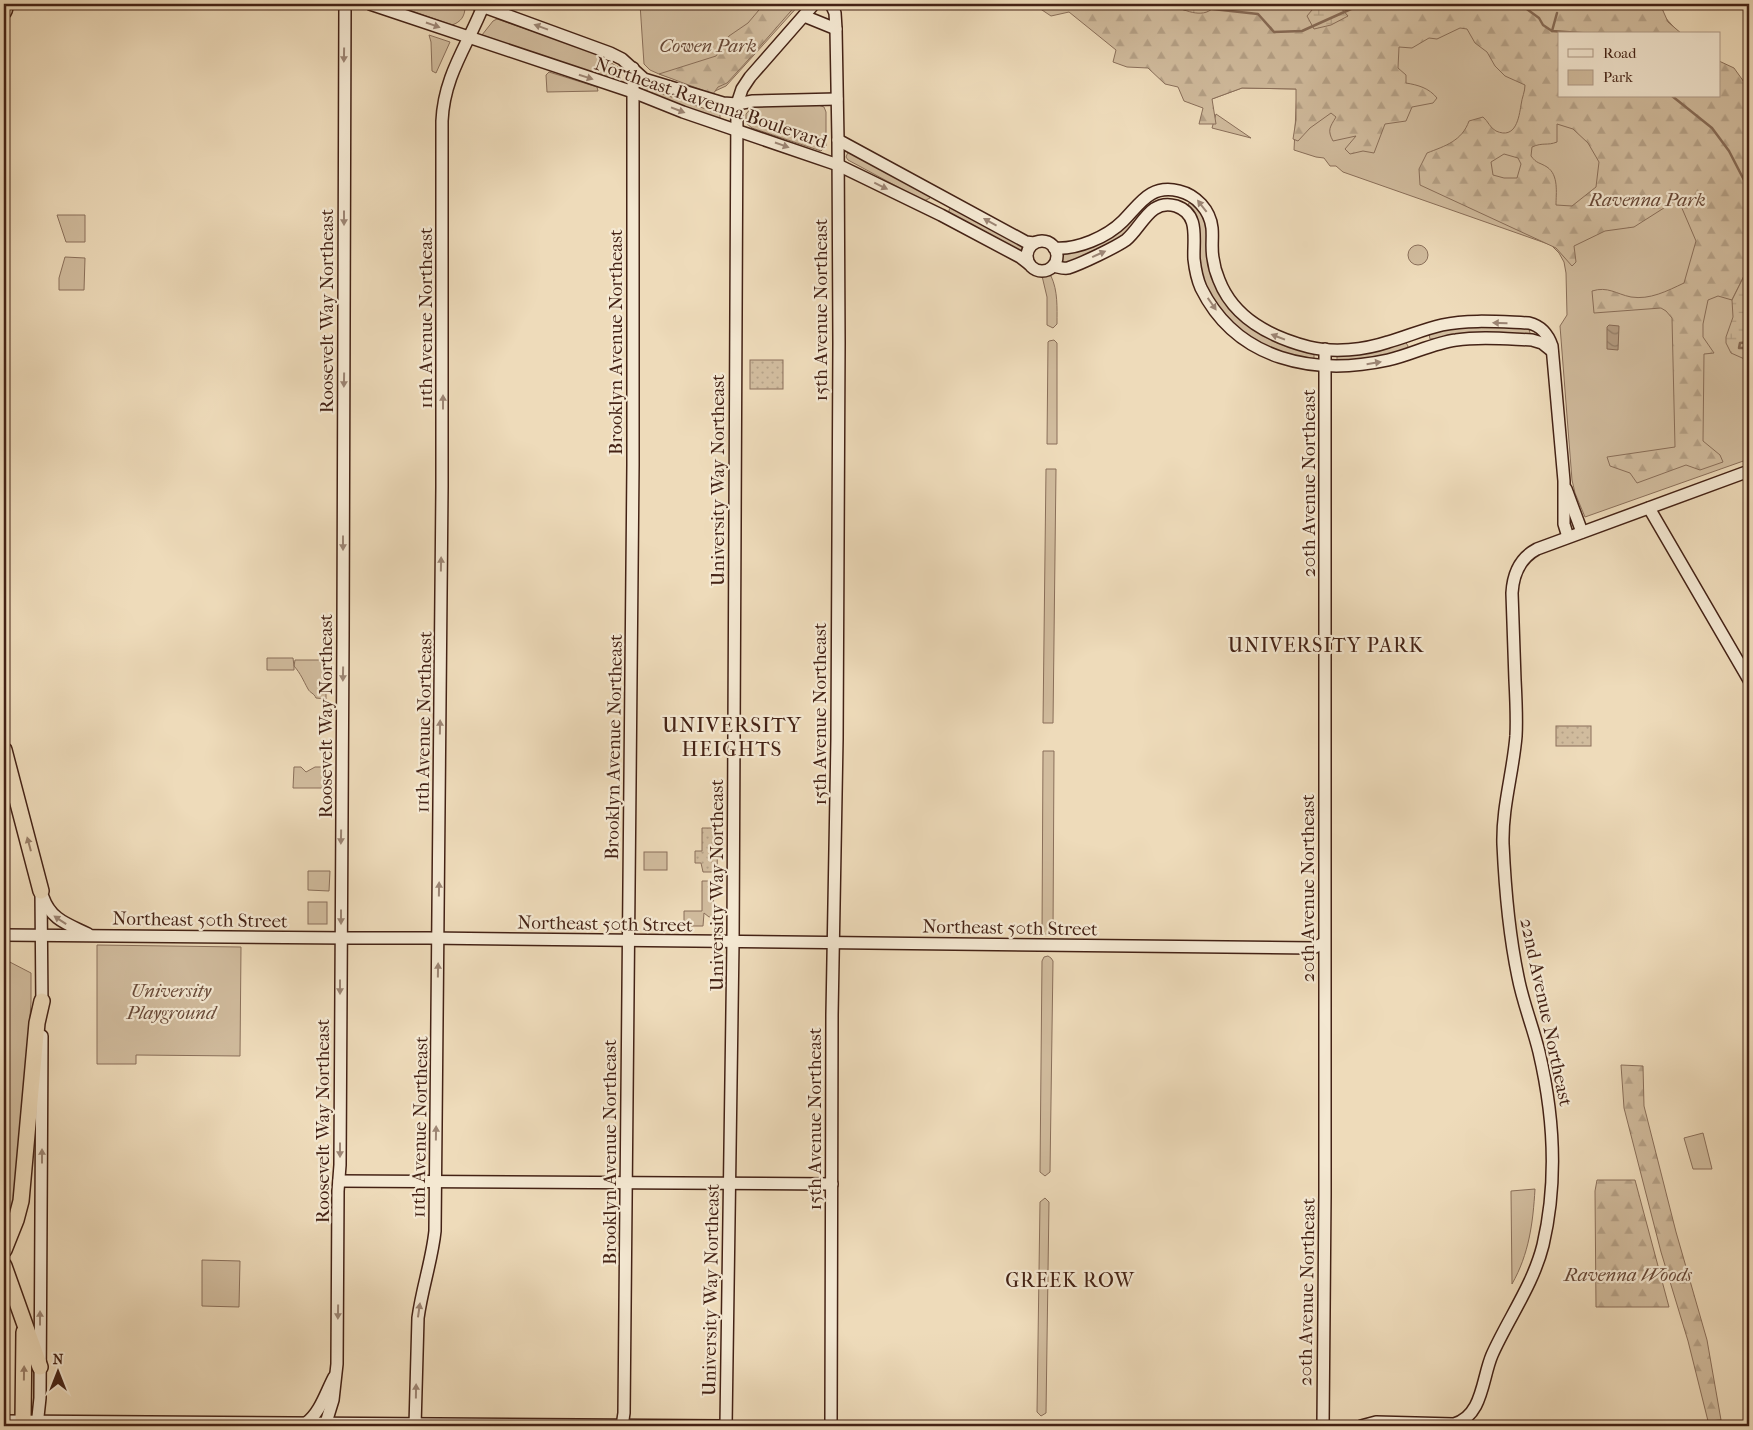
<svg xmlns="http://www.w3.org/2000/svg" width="1753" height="1430" viewBox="0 0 1753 1430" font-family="'IM FELL French Canon',serif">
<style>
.green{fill:#d1bc9e;stroke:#8a6f5a}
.forest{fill:url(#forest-firs);stroke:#8a6f5a;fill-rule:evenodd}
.wetland{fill:url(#wetland-marsh);stroke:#8a6f5a}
.garden{fill:url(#garden-dots);stroke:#8a6f5a}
.water{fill:url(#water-waves);stroke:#876b56}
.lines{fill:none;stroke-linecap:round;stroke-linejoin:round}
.stream{stroke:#876b56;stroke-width:2.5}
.secondary-casing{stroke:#442215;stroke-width:14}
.highway-casing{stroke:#442215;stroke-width:18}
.secondary{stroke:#f4e8d2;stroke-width:11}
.highway{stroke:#eedbba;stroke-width:15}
.oneway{fill:#9c8574}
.oneway2{fill:#997e68}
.labels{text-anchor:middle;stroke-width:4.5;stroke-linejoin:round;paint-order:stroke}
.park-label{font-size:19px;font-style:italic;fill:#674837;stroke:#f4e8d2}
.street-label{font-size:19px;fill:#442215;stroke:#f4e8d2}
.neighbourhood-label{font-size:20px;letter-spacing:1px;fill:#442215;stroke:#f4e8d2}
.quarter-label{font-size:21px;letter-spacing:1px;fill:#442215;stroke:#f4e8d2}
</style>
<defs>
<pattern id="forest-firs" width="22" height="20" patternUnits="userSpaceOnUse" patternTransform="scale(1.25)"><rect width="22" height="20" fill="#d1bc9e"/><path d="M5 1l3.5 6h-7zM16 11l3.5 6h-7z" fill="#b5a187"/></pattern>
<pattern id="wetland-marsh" width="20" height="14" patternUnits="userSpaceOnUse" patternTransform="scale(1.25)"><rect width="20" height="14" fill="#d1bc9e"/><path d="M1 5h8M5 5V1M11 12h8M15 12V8" fill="none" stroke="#b5a187"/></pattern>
<pattern id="garden-dots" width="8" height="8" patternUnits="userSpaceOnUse" patternTransform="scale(1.25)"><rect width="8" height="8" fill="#d1bc9e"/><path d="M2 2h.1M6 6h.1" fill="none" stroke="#b5a187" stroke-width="1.8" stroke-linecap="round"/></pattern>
<pattern id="water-waves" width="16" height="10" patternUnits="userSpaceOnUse" patternTransform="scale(1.25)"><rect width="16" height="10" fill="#b49c82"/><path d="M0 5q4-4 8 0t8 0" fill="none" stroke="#947f69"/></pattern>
</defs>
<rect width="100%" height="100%" fill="#eedbba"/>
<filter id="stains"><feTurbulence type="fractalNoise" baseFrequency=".004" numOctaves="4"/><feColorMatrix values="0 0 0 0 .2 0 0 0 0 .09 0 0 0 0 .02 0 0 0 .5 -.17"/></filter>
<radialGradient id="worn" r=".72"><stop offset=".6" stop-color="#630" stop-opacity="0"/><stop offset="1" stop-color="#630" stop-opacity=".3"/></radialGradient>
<!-- green -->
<g class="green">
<path d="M392,4H455L465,7C465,16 461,22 452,25Z"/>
<polygon points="640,4 800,4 726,86 715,91 659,74 650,70 644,64"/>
<polygon points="1079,4 1653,4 1680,34 1559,34 1559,96 1719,96 1749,111 1749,459 1585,517 1575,493 1572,480 1560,326 1567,315 1566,273 1564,262 1559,253 1551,245 1343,172 1336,166 1330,166 1324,158 1316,157 1294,150 1297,89 1242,88 1212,99"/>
<polygon points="497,19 596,53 619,68 618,82 482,35 493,21"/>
<polygon points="429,35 450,42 436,73 432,71 431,42"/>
<polygon points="549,72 597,87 598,91 547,92 546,75"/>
<polygon points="643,88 646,88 720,114 720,119 643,93"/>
<polygon points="818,105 824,107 826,112 826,146 821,151 752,128 746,123 746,114 752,107"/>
<polygon points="1216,114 1251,138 1212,128"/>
<polygon points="848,152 930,195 930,198 924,201 848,160 846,157"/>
<polygon points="1192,202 1204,215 1228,304 1314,353 1314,359 1275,352 1245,334 1232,323 1213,300 1202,278 1187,207 1189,203"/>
<polygon points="951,207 1026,245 1021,254 949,214 949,210"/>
<polygon points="1137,211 1142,215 1121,238 1068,263 1061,264 1057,253 1067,252"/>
<polygon points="57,215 85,215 85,242 66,242"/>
<circle cx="1418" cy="255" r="10"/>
<polygon points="65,257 85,258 84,290 59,290 59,278"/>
<path d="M1046,275L1051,276C1058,291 1057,307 1057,324L1053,328L1047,325V297L1042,276Z"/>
<polygon points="1448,327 1525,327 1529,329 1530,333 1529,335 1430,339 1429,334"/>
<polygon points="1054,340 1057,343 1057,444 1047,444 1048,342 1049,341"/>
<path d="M1405,341L1408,346L1407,349C1381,359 1365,360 1337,360V355Z"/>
<polygon points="1046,469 1056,469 1053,723 1043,723"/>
<path d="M267,658H293L294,666L295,660H326V699L316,698C314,693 310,693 308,689C303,680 301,674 294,666V670H267Z"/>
<polygon points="1043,751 1054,751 1053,934 1042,934"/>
<polygon points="294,767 301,767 306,772 315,767 329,767 327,788 293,788"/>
<rect x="644" y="852" width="23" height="18"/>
<polygon points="308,871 330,871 329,891 308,890"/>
<polygon points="702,881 714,881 713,890 717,890 717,893 714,893 713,905 716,905 716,911 713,911 713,917 709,917 704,913 703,926 684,926 684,911 702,911"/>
<rect x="308" y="902" width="19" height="22"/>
<polygon points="97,945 241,947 240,1056 136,1055 136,1064 97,1064"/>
<polygon points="1048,956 1051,958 1053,961 1050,1172 1045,1176 1040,1172 1042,961 1044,957"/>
<polygon points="4,959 31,973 31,1003 16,1201 4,1238"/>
<polygon points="1703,1133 1712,1169 1693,1169 1684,1138"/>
<path d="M1535,1189C1533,1223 1529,1254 1512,1284L1511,1191Z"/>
<polygon points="1045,1198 1049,1202 1046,1413 1041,1416 1037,1412 1040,1202"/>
<polygon points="202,1260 240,1261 239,1307 202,1306"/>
</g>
<!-- forest -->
<g class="forest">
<polygon points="764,4 797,4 749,59 727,83 718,87 713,94 659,74 716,56 729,36 748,23"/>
<path d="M1033,4H1171L1184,10L1213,8V4H1332H1317L1348,16L1337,4H1660L1668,22L1682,34H1559V96H1719V61L1734,68L1749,89V266L1732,300L1718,296L1708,300L1703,324V337L1714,353L1704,354L1703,441L1720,455L1723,462L1700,470L1686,465L1637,483L1630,473L1610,466L1607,457L1675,447L1672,318L1666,311L1661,308L1594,313L1592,291C1608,286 1616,294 1631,297C1650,300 1667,291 1684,283L1696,241L1678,199L1634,227L1605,231L1574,246L1576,262L1572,266L1556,248L1420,185L1419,169L1427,153C1445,146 1462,141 1469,121L1483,117C1488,121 1490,128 1496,131C1516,140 1519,117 1521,105C1522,97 1525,92 1525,85L1505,76L1495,66L1487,52L1475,43L1467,29L1460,28L1437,39L1429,38L1412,48L1399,47L1398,68L1406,75V83C1418,85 1429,88 1437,98L1433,103L1412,107L1406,121L1385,124L1374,153L1363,151L1350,154L1345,149L1356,136L1333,141C1327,130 1330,127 1336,117L1331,113L1310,128L1298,141L1293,139L1296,120V89L1242,88L1212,99L1216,124H1199L1203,108L1184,101L1178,87L1165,84L1148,68L1127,67L1113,62L1116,50L1069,12L1051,16ZM1557,124L1573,129L1588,143L1599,162L1596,187L1572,206L1556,205C1556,193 1559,175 1547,167C1539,162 1537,164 1531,156L1532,147C1543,142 1547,146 1557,142ZM1504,154L1518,158L1521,164L1517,178H1504L1493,175L1491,162Z"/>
<polygon points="1621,1065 1643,1066 1644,1106 1676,1232 1707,1340 1721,1420 1708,1421 1688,1341 1661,1252 1624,1108"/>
<polygon points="1597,1180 1635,1180 1669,1307 1596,1307 1595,1191"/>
</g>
<!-- wetland -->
<g class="wetland">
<path d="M1171,4H1213V8C1202,19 1183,10 1171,4Z"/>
<polygon points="1317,4 1337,4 1348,16 1331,25 1314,29 1307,16"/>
<polygon points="1749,266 1749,361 1731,353 1726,343 1726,337 1733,317 1732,300"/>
</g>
<!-- garden -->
<g class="garden">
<rect x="750" y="360" width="33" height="29"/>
<rect x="1556" y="726" width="35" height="20"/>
<polygon points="702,828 718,828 717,872 703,872 701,863 695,863 695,851 702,851"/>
</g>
<!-- water -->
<polygon class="water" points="1609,325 1619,326 1618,350 1607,349 1607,327"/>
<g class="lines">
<!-- stream -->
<g class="stream">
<polyline points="1182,4 1185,6 1258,14 1274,32 1302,31 1362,4"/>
<polyline points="1520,4 1539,18 1543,25 1552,31 1594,34"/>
<polyline points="1561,7 1563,4"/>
<polyline points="1552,31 1557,13"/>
<polyline points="1672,96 1712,128 1729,151 1745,182 1749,219"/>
<polyline points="1749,285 1745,288 1746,293 1749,293"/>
<polyline points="1749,309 1747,310 1745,316 1749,321"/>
<polyline points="1749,342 1740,343 1739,348 1749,348"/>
</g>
<defs>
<g id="secondary">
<polyline points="370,4 633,92 683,112 838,165 941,215 1020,257 1029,264"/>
<polyline points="476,4 610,53 622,59 644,79 723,103 737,104 753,101 837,99"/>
<polyline points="831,4 835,13 836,29 838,140 839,343 837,739 832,1015 831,1426"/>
<polyline points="804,16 836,29"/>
<polyline points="838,140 1026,242 1034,243"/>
<circle cx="1042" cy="256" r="15"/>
<path d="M1054,248C1077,250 1107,237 1123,221C1140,204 1150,184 1179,191C1196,195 1210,210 1212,228C1213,238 1211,248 1213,258C1214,266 1216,273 1219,280C1234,319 1271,337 1309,347C1334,353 1364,350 1388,342C1406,337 1424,329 1442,325C1470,319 1501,322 1529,323C1541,326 1548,334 1552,346L1564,481V524L1568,537"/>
<path d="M1053,266C1058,267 1064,269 1068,268C1081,264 1116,247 1126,240C1142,227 1150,198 1176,206C1200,214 1193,239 1194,259C1195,268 1197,279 1201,288C1237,361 1315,376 1388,360C1411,355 1433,343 1456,340C1481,336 1508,339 1532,340L1542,343L1552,351"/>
<polyline points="1566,489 1582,532"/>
<polyline points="1649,508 1749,680"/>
<polyline points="41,891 42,1007"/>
<path d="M43,897C51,920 68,924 88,934"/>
<polyline points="4,935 348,938 428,938 1313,948 1324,943"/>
<polyline points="339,1181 832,1184"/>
<polyline points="4,1421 721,1426"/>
<path d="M306,1423C320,1413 326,1392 334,1377"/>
<polyline points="37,1426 40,1398 42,1036"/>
<polyline points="325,1426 333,1400 337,1364 338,1191 340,1165 343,636 345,4"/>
<path d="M415,1426L418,1318C422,1288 432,1260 435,1231L442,487V121C444,75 468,45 484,4"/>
<polyline points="622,1426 624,1413 633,465 633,68"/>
<polyline points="726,1426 733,942 737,104 742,89 750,77 814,4"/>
<polyline points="1323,1426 1325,1195 1325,349"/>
<path d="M1361,1426L1376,1422L1454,1424C1483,1416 1482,1378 1492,1355C1508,1319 1533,1285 1543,1245C1558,1181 1554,1116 1539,1052C1533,1027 1523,1003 1518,977C1509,934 1505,888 1503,844C1502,807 1513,773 1516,736C1517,718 1516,699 1515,680C1514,651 1513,622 1512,593C1513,575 1520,558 1537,549L1749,471"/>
</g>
<g id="highway">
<polyline points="4,11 6,4"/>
<polyline points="4,750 41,891"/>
<polyline points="4,1250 16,1220 21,1201 37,1023 42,1001"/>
<polyline points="4,1266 40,1367"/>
<polyline points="23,1422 24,1332"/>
</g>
</defs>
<!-- secondary casing -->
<use href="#secondary" class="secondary-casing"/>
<!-- highway casing -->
<use href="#highway" class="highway-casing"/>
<!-- secondary -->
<use href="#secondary" class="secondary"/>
<!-- highway -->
<use href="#highway" class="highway"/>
</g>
<!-- one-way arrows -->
<defs><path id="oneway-solid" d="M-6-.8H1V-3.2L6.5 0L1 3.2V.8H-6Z" transform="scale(1.25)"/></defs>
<g class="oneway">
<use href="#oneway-solid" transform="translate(433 25) rotate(19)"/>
<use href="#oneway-solid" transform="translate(541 27) rotate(-160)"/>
<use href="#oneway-solid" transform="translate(344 55) rotate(91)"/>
<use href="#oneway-solid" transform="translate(586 77) rotate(18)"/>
<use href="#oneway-solid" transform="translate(678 110) rotate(21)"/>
<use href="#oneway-solid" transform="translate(782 145) rotate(19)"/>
<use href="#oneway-solid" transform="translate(881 186) rotate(26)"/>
<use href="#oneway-solid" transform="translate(1202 206) rotate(-128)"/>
<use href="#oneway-solid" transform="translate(344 218) rotate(90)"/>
<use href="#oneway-solid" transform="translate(990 222) rotate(-151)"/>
<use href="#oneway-solid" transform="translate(1099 254) rotate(-24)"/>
<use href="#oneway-solid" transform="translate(1212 304) rotate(55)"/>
<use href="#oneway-solid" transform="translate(1500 323) rotate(-179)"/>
<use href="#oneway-solid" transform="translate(1278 337) rotate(-159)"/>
<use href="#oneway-solid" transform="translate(1374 363) rotate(-9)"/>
<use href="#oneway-solid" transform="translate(344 380) rotate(91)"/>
<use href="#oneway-solid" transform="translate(443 402) rotate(-90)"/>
<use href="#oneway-solid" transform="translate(343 543) rotate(90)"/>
<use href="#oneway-solid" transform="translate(441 564) rotate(-89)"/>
<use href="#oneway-solid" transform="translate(343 674) rotate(91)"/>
<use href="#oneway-solid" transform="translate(440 727) rotate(-89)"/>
<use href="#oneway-solid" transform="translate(341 837) rotate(91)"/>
<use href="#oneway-solid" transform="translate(439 889) rotate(-89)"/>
<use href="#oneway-solid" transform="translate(341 917) rotate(90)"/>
<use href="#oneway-solid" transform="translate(60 920) rotate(-146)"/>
<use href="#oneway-solid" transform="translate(438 970) rotate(-89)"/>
<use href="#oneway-solid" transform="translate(340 987) rotate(90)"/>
<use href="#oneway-solid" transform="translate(436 1133) rotate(-89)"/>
<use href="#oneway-solid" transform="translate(340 1150) rotate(90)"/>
<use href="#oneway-solid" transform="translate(42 1156) rotate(-90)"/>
<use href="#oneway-solid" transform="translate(419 1310) rotate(-82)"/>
<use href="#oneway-solid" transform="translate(338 1312) rotate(91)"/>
<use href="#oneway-solid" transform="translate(40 1318) rotate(-90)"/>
<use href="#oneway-solid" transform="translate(416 1391) rotate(-89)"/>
</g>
<g class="oneway2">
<use href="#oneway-solid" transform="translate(29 844) rotate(-105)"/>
<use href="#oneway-solid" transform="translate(24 1373) rotate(-89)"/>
</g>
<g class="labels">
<!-- park labels -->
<g class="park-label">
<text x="708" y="52">Cowen Park</text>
<text x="1647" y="206">Ravenna Park</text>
<text x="171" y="997">University<tspan x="171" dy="22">Playground</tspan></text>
<text x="1628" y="1281">Ravenna Woods</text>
</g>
<!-- street labels -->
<g class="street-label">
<text transform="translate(711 102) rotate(19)" y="7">Northeast Ravenna Boulevard</text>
<text transform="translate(820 310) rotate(-90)" y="7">15th Avenue Northeast</text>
<text transform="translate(326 311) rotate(-90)" y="7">Roosevelt Way Northeast</text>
<text transform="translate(425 318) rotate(-90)" y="7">11th Avenue Northeast</text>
<text transform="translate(615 342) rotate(-90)" y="7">Brooklyn Avenue Northeast</text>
<text transform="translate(717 480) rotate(-90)" y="7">University Way Northeast</text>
<text transform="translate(1308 483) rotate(-90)" y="7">20th Avenue Northeast</text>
<text transform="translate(819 714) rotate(-90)" y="7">15th Avenue Northeast</text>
<text transform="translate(325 716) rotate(-90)" y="7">Roosevelt Way Northeast</text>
<text transform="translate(423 722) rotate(-89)" y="7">11th Avenue Northeast</text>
<text transform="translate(613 747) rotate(-89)" y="7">Brooklyn Avenue Northeast</text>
<text transform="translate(716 885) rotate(-90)" y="7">University Way Northeast</text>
<text transform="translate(1307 888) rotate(-90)" y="7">20th Avenue Northeast</text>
<text transform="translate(200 919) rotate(1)" y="7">Northeast 50th Street</text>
<text transform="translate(605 923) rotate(1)" y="7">Northeast 50th Street</text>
<text transform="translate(1010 927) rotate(1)" y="7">Northeast 50th Street</text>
<text transform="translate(1547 1012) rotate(78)" y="7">22nd Avenue Northeast</text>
<text transform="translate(814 1119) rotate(-90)" y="7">15th Avenue Northeast</text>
<text transform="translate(322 1121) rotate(-90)" y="7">Roosevelt Way Northeast</text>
<text transform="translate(419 1127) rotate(-89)" y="7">11th Avenue Northeast</text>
<text transform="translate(609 1152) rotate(-90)" y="7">Brooklyn Avenue Northeast</text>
<text transform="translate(710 1290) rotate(-89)" y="7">University Way Northeast</text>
<text transform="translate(1306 1292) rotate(-89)" y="7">20th Avenue Northeast</text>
</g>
<!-- neighbourhood labels -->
<g class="neighbourhood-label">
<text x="1326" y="652">UNIVERSITY PARK</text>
<text x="1070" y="1287">GREEK ROW</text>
</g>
<!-- quarter labels -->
<g class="quarter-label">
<text x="732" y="732">UNIVERSITY<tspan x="732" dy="24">HEIGHTS</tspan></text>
</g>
</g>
<!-- margin -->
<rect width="1753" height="1430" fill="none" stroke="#eedbba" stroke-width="20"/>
<rect x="5" y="5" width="1743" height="1420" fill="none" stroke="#442215" stroke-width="2.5"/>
<rect x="10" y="10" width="1733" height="1410" fill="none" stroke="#442215"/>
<!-- legend -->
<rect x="1558" y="32" width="162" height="65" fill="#f4e8d2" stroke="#ae9986"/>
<rect x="1568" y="49" width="25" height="8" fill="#f4e8d2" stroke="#ae9986"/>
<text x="1603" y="58" font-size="15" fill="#442215">Road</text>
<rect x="1568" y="70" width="25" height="15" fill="#d1bc9e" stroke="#ae9986"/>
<text x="1603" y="82" font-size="15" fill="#442215">Park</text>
<!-- north arrow -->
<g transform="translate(58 1372)" stroke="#f4e8d2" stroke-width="4" paint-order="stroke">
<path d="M0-4L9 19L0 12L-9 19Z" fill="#442215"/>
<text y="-8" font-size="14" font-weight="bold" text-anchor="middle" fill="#442215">N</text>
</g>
<rect width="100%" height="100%" filter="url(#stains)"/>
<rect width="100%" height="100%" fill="url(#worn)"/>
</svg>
